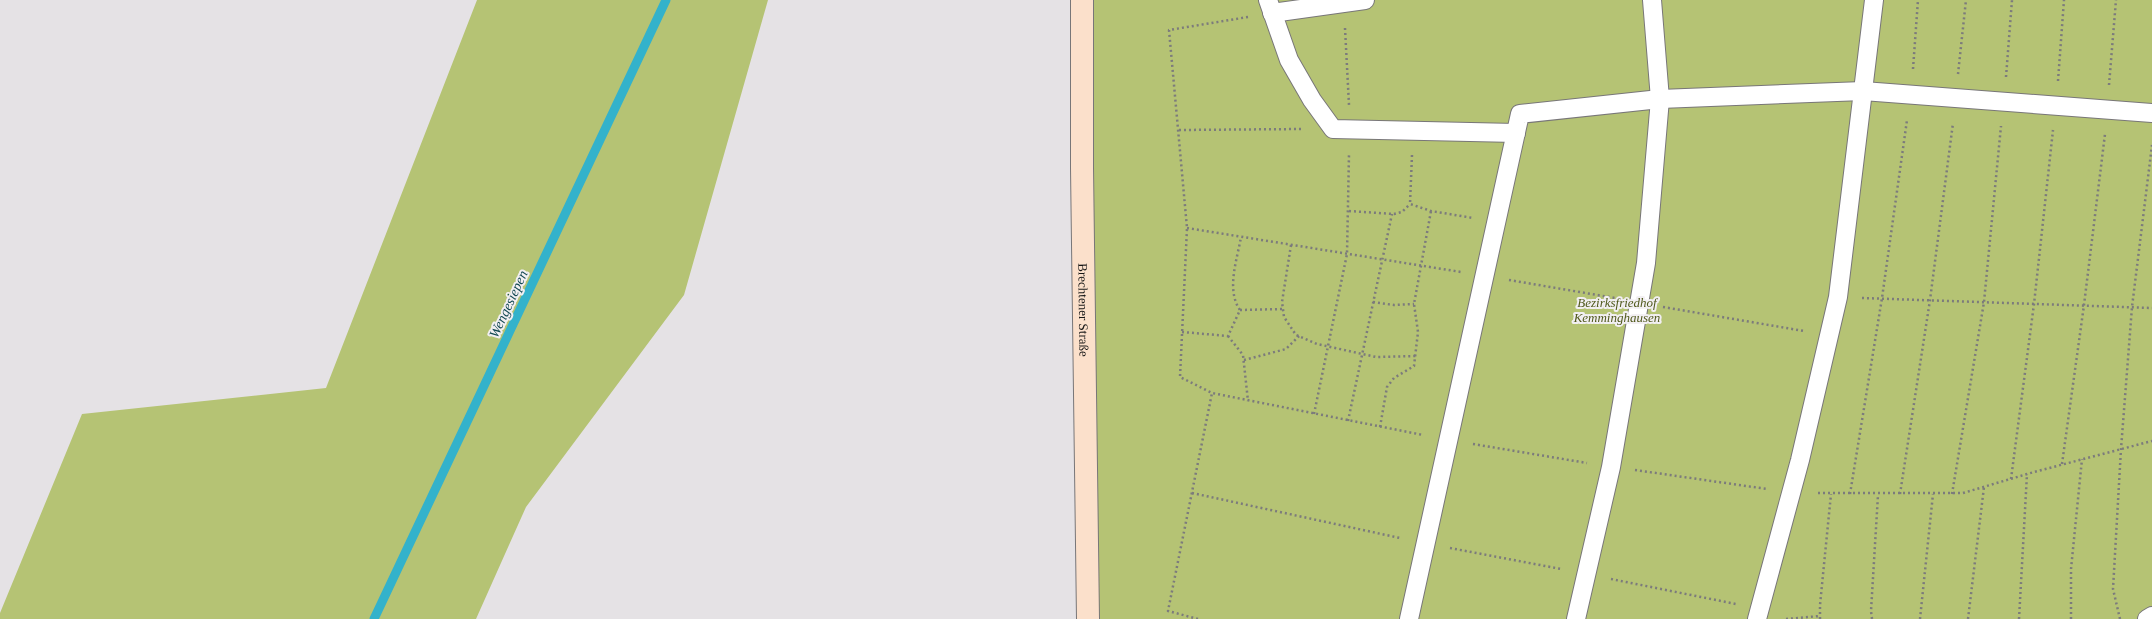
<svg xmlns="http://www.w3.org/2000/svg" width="2152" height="619" viewBox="0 0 2152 619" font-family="Georgia,serif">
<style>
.green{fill:#b5c374}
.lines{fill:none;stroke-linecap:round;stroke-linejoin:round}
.stream{stroke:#33b2cb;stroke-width:9}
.lane-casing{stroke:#787678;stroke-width:20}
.secondary-casing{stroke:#787678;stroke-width:24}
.path{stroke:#7c7b7c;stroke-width:2.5;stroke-dasharray:2 3;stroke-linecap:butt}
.lane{stroke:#fff;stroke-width:18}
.secondary{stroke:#fbe0cb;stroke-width:22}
.labels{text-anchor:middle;stroke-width:4;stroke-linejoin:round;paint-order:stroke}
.park-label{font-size:13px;font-style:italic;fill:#50591c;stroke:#f2eff2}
.street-label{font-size:13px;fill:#161616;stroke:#f2eff2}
.water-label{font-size:14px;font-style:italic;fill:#124852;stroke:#f2eff2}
</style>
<rect width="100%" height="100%" fill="#e5e2e5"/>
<!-- green -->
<g class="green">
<polygon points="477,0 768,0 684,295 526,507 476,619 0,619 0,613 82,414 326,388"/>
<polygon points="1082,0 2152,0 2152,619 1088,619"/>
</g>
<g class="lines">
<!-- stream -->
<polyline class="stream" points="374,619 666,0"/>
<defs>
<g id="lane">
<polyline points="1268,0 1289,60 1312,100 1333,129 1516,133"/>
<polyline points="1272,13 1365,0"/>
<polyline points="1409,619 1520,114 1660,99 1863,91 2152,113"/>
<polyline points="1576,619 1611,467 1646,263 1660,99 1652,0"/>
<polyline points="1757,619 1800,460 1838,297 1874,0"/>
<polyline points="2147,619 2152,616"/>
</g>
<g id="secondary">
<path id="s1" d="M1082,0V168L1088,619"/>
</g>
</defs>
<!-- lane casing -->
<use href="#lane" class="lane-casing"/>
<!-- secondary casing -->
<use href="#secondary" class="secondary-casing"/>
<!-- path -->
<g class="path">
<polyline points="1248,17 1169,30 1187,228 1180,377 1212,393 1423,435"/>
<polyline points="1345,28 1349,105"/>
<polyline points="1913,69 1918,0"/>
<polyline points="1958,74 1966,0"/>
<polyline points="2006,77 2012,0"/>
<polyline points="2058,81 2064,0"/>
<polyline points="2109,85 2116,0"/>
<polyline points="1179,130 1302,129"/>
<polyline points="1412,155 1410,204 1431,211 1473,218"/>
<polyline points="1349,211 1394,214 1402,212 1410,204"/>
<polyline points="1187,228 1461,272"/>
<polyline points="1291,245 1282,302 1284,317 1296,335 1317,344 1376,357 1416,356"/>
<polyline points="1509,280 1615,298"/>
<polyline points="1862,298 2152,308"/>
<polyline points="1373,302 1394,305 1414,304"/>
<polyline points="1663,307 1804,331"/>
<polyline points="1240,310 1283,309"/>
<path d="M1182,332L1228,336L1240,310C1226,290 1237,260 1241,237"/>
<polyline points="1228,336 1243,355 1248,401"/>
<polyline points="1244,360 1286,349 1299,336"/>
<polyline points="1314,414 1347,254 1349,154"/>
<polyline points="1348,421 1392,214"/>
<polyline points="1380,427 1387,387 1394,378 1414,366 1418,332 1414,304 1431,211"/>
<polyline points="1473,444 1587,463"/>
<polyline points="2062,464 2084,305 2105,134"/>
<polyline points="1635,470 1767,489"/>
<polyline points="2011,479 2034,304 2053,130"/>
<polyline points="1192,493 1400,538"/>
<polyline points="1818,493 1963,493 2034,472 2152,441"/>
<polyline points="1850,494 1882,298 1907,120"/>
<polyline points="1900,494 1930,300 1953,123"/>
<polyline points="1952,494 1984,302 2001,126"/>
<polyline points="1450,548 1561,569"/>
<polyline points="1611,579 1736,604"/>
<polyline points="1198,619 1168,611 1212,393"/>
<polyline points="1786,619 1820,616"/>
<polyline points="1820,619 1820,605 1831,494"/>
<polyline points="1872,619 1871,611 1878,495"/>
<polyline points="1920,619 1933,494"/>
<polyline points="1968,619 1984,487"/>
<polyline points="2019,619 2027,474"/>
<polyline points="2071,619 2071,569 2082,459"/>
<polyline points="2120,619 2113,589 2121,449 2132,307 2152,145"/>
</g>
<!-- lane -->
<use href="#lane" class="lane"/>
<!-- secondary -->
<use href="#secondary" class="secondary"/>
</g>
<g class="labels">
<!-- park labels -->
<g class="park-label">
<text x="1617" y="307">Bezirksfriedhof<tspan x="1617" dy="15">Kemminghausen</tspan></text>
</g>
<!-- street labels -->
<g class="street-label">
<text dy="5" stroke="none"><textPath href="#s1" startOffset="310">Brechtener Straße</textPath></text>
</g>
<!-- water labels -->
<g class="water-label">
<text transform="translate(508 304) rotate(-65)" y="5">Wengesiepen</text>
</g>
</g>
</svg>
